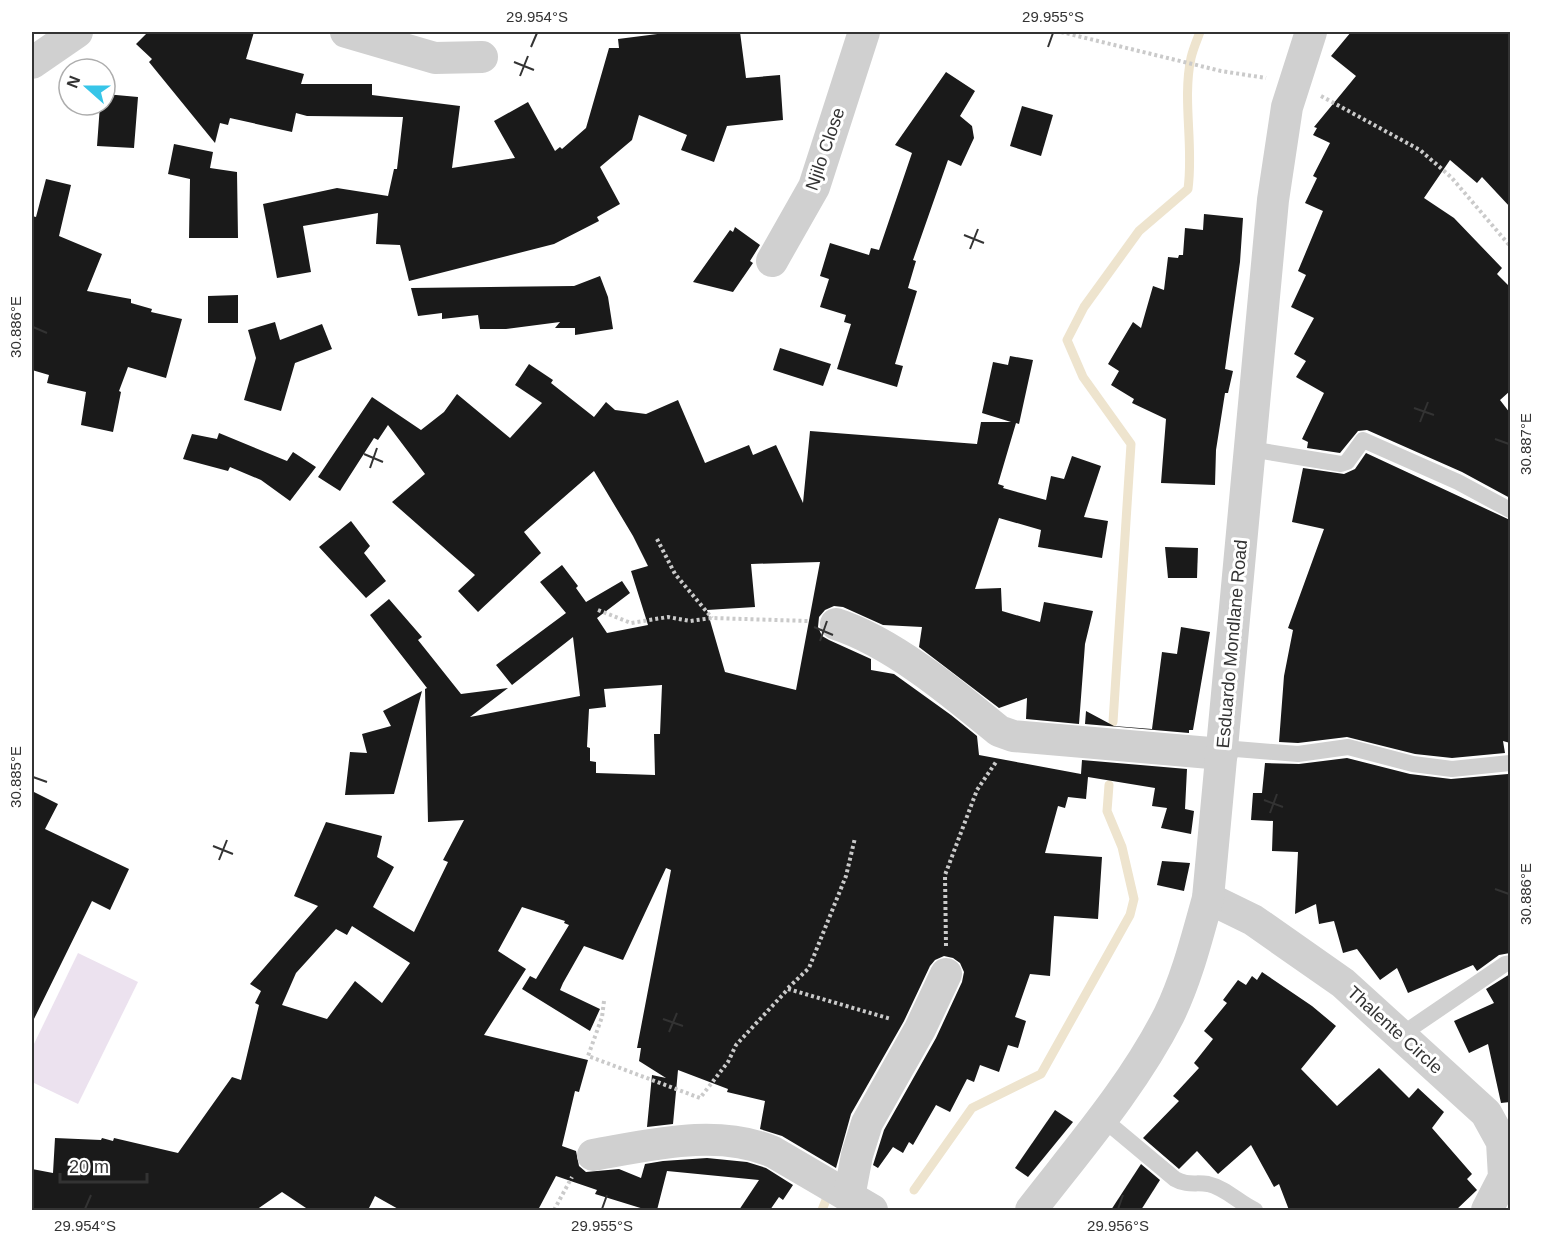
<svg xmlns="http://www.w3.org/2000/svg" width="1542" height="1242" viewBox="0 0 1542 1242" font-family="Helvetica,sans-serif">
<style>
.green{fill:#ece2ef}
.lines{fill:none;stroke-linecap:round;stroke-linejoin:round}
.stream{stroke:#eee4ce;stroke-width:9}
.building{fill:#1a1a1a;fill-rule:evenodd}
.path{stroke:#cacaca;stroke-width:4;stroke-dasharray:3 3;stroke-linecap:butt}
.lane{stroke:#d0d0d0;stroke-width:16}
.street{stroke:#d0d0d0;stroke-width:32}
.ticks{fill:none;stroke:#333;stroke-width:2}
.labels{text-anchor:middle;stroke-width:6;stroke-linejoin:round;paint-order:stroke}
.street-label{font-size:18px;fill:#333;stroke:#fff}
.neatline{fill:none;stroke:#333;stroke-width:2}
.ticks-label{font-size:15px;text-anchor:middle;fill:#333}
</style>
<rect width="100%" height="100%" fill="#fff"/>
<!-- green -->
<polygon class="green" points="78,953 138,982 78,1104 32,1082 32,1048"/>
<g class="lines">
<!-- stream -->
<g class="stream">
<path d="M1113,722L1131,444L1083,377L1067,340L1084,307L1139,231L1188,189C1194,146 1182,100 1191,58C1193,49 1197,40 1200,32"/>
<polyline points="914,1190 972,1108 1041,1074 1130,915 1134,899 1122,847 1107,811 1109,785"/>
<polyline points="822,1210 826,1200"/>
</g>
</g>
<!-- building -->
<g class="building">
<polygon points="148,32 254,32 246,59 304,74 301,84 372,84 372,95 460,106 452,168 515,158 494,121 528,102 555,151 560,147 562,149 586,128 609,48 619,48 618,39 673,32 740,32 746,78 780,75 783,120 727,126 714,162 681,150 687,135 639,115 632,140 600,167 620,204 597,217 599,221 554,244 409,281 400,245 376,244 378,213 303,226 311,272 277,278 263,204 337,188 388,196 394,169 397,169 403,117 307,116 296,113 292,132 230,118 228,125 220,123 215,143 149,62 152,59 136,44"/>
<polygon points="1351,32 1510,32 1510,207 1482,177 1477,183 1450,160 1424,198 1454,218 1502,268 1497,274 1510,287 1510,391 1500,400 1510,413 1510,498 1462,472 1367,430 1358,431 1340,453 1307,448 1308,442 1302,439 1324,393 1296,377 1306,361 1294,354 1314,318 1291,307 1306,275 1298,271 1323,211 1305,203 1317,178 1313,176 1330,143 1313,135 1317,128 1314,127 1356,76 1331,56"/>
<polygon points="946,72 975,91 960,116 972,126 974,138 961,166 948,160 913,260 916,261 908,288 917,291 895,364 903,366 897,387 837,369 851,324 844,322 846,315 820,307 829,279 820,276 830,243 869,255 871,248 879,250 912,153 895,145"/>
<polygon points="105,94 138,97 134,148 97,146 100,105 105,105"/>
<polygon points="1022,106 1053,115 1041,156 1010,146"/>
<polygon points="174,144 213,152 210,168 237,172 238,238 189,238 190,179 168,174"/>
<polygon points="46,179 71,185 59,236 102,254 87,291 131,299 131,303 152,309 151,312 182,319 166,378 128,367 119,391 121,392 113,432 81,425 86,392 47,383 49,375 32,370 32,216 36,217"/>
<polygon points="1204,214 1243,218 1240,262 1225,369 1233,371 1228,393 1225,393 1216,450 1215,485 1161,483 1166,419 1132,403 1134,399 1111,385 1119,371 1108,364 1133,322 1141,328 1153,286 1164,290 1168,257 1178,258 1179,255 1183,255 1185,228 1203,230"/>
<polygon points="735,227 760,245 750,261 753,263 733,292 693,282 730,230 733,232"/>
<polygon points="600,276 608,297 613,329 575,335 575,328 555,328 560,322 506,329 480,329 478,315 442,319 442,313 418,316 411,288 574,286"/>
<polygon points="238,295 238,323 208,323 208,296"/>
<polygon points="275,322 280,340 322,324 332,349 295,363 281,411 244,400 256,358 248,330"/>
<polygon points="780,348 831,364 823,386 773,370"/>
<path d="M1010,356L1033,360L1019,424L1016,423L998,484L1004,486L1003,488L1046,500L1051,476L1064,479L1072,456L1101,466L1084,517L1108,521L1102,558L1038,547L1041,530L999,518L975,589L1001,588L1002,611L1040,622L1044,602L1093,611L1085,644L1079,724L1026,719L1027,698L999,708L919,647L922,627L883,625L843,607L834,606L825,610L819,617L818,627L822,636L829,640L871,659V670L894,674L951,715L977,736L979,755L1081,774L1082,760L1187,769L1185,809L1194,811L1191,834L1161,828L1167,808L1152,806L1155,788L1088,777L1086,799L1068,797L1065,808L1058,806L1045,853L1102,857L1098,919L1054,916L1050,976L1030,974L1015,1017L1026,1021L1018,1048L1008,1045L999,1072L980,1065L974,1082L967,1079L950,1112L936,1105L913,1145L909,1142L903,1153L893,1147L878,1168L873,1165L884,1130L936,1038L962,982L964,972L960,963L953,958L944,956L935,960L930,966L904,1021L851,1114L836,1168L782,1136L760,1129L765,1101L727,1092L728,1089L678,1070L673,1124L647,1127L652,1075L666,1078L639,1061L641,1048H637L671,870L666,868L623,960L584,946L563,983L560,990L600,1009L590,1031L522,989L530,976L536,979L569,925L564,923L565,921L522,907L498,951L526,969L484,1035L588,1060L579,1092L575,1091L562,1146L576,1151L579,1166L586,1172L619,1169L641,1178L645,1164L663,1161L707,1158L747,1162L766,1168L793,1185L783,1200L779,1197L770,1210H739L759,1180L667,1171L657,1210H647L595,1194L597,1190L556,1176L538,1210H400L375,1196L368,1210H309L282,1192L256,1210H32V1169L53,1173L55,1138L101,1140L102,1138L113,1141L114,1138L178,1153L232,1077L241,1080L259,1005L255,1003L261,991L250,984L318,906L294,896L326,822L382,836L377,857L394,867L373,907L414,932L448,862L443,860L464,820L428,822L425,689L427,688L370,615L389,599L422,637L418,640L461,694L508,688L470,717L580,696L573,637L512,685L496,665L566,613L540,582L562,565L578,586L576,588L586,602L622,581L630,593L597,618L607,633L648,625L631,571L648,566L633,536L594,471L524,532L541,553L478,612L458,591L475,575L392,502L425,474L388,425L378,440L374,438L340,491L318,477L372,397L421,430L444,412L457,394L510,438L542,403L515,385L529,364L553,380L551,383L594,417L606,402L615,410L646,414L678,400L705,463L749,445L753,455L776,445L803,503L810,431L977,444L981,422H1011L982,413L993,362L1008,365ZM820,562L796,690L725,672L707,610L755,607L751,564ZM662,685L660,734H654L655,775L596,773V762L590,761V748L587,747L589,709L606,707L604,689ZM352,926L410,963L382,1003L355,981L327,1019L282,1005L296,973L336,929L347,935Z"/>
<polygon points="219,433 287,461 293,452 316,467 290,501 261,480 230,467 228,471 183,459 192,434 217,439"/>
<polygon points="1366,453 1510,520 1510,743 1503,741 1505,753 1452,758 1415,754 1347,737 1298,743 1279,742 1284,676 1293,630 1288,628 1324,529 1292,522 1303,468 1344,474 1355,469"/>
<polygon points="351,521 370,546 364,553 386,581 366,598 319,547"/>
<polygon points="1165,547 1198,548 1197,578 1168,578"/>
<polygon points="1181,627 1210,632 1193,730 1189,730 1189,733 1085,724 1086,711 1114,726 1152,729 1162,652 1177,654"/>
<polygon points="422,691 394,794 345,795 350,752 367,753 362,734 391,726 383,711"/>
<polygon points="1347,758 1410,774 1451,779 1508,774 1510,790 1510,953 1499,955 1477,971 1473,965 1408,993 1397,968 1380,980 1357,949 1343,953 1334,921 1319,924 1316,904 1295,914 1298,852 1272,851 1273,821 1251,820 1253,793 1262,793 1265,763 1299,764"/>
<polygon points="32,791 58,804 45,829 129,869 110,910 92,901 32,1023"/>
<polygon points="1162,861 1190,863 1184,891 1157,885"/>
<polygon points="1262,972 1312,1006 1336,1026 1301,1069 1337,1106 1379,1068 1409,1098 1418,1088 1444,1112 1432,1128 1472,1174 1467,1179 1477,1190 1456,1210 1289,1210 1279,1184 1274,1187 1251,1145 1218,1174 1197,1151 1179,1169 1143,1138 1179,1101 1173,1096 1199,1068 1194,1063 1213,1039 1204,1031 1227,1003 1223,1000 1238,980 1246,985 1252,976 1257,980"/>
<polygon points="1510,974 1510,1102 1501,1103 1488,1044 1469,1053 1454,1021 1494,1003 1486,989"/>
<polygon points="1055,1110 1073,1122 1028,1177 1015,1168"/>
<polygon points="1141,1164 1160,1180 1141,1210 1111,1210"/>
</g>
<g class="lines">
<!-- path -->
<g class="path">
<polyline points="1061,32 1221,71 1266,78"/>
<polyline points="1321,96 1420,150 1451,177 1510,246"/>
<polyline points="657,539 675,574 712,618"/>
<polyline points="598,610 631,623 668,617 690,621 712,618 808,621"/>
<polyline points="946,946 945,875 977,790 996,762"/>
<polyline points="788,988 809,968 846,876 855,838"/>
<polyline points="604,1001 602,1017 588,1056 700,1098 728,1062 736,1045 788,989 891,1019"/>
<polyline points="554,1210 572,1177"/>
</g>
<!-- lane -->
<g class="lane">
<polyline points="1250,449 1341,464 1347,462 1363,440 1458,482 1510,510"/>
<polyline points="1223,748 1298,754 1348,747 1413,764 1452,769 1510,763"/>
<polyline points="1401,1035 1505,964 1510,963"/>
<path d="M1102,1118L1175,1179C1187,1186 1196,1182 1208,1184C1226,1188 1239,1203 1255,1210"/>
</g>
<!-- street -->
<g class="street">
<polyline points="346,32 435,58 482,57"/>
<polyline points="32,63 77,32"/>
<polyline points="772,261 814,187 864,32"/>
<path d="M836,624C892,642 953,693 999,731L1013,736L1222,754"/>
<polyline points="1208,898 1253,920 1343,983 1486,1113 1502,1142 1504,1177 1487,1210"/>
<path d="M593,1155C651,1145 717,1128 773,1152L872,1210"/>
<polyline points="849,1197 857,1155 867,1123 920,1029 946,974"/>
<path d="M1031,1210C1079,1148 1133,1086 1169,1015C1187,978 1197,937 1208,898L1273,200L1287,107L1311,32"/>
</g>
</g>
<!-- ticks -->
<path class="ticks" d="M531,47L537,33M1048,47L1053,33M514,62L534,70M520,76L528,56M964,235L984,243M970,249L978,229M33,327L47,333M1414,408L1434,415M1420,422L1428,402M1495,439L1509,444M364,454L383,462M370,468L377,448M814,627L833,635M820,641L827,621M33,777L47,782M1264,800L1283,807M1270,813L1277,794M213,846L233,854M219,860L227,840M1495,889L1509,894M663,1019L683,1026M669,1032L677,1013M85,1209L91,1195M602,1209L607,1195M1118,1209L1123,1195"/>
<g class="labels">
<!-- street labels -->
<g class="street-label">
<text transform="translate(825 149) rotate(-71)" y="6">Njilo Close</text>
<text transform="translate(1232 644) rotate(-85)" y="6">Esduardo Mondlane Road</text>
<text transform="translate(1395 1030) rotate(42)" y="6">Thalente Circle</text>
</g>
</g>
<!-- border -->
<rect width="1542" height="1242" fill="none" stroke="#ffffff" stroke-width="66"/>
<!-- north arrow -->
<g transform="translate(87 87) rotate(291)"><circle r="28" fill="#ffffff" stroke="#adadad" stroke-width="1.5"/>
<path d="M0-4.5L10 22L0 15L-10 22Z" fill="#37c5e8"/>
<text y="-9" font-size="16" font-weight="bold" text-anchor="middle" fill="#333333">N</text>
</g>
<!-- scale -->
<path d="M60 1173v9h87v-9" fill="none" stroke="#333333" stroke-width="3"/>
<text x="69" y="1173" font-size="18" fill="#333333" stroke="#ffffff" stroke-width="4.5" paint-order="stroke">20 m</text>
<rect x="33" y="33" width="1476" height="1176" class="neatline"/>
<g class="ticks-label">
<text x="537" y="22">29.954°S</text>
<text x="1053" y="22">29.955°S</text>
<text transform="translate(16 327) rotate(-90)" y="5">30.886°E</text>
<text transform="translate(1526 444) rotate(-90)" y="5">30.887°E</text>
<text transform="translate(16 777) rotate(-90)" y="5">30.885°E</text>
<text transform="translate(1526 894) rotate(-90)" y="5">30.886°E</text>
<text x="85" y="1231">29.954°S</text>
<text x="602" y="1231">29.955°S</text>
<text x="1118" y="1231">29.956°S</text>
</g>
</svg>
